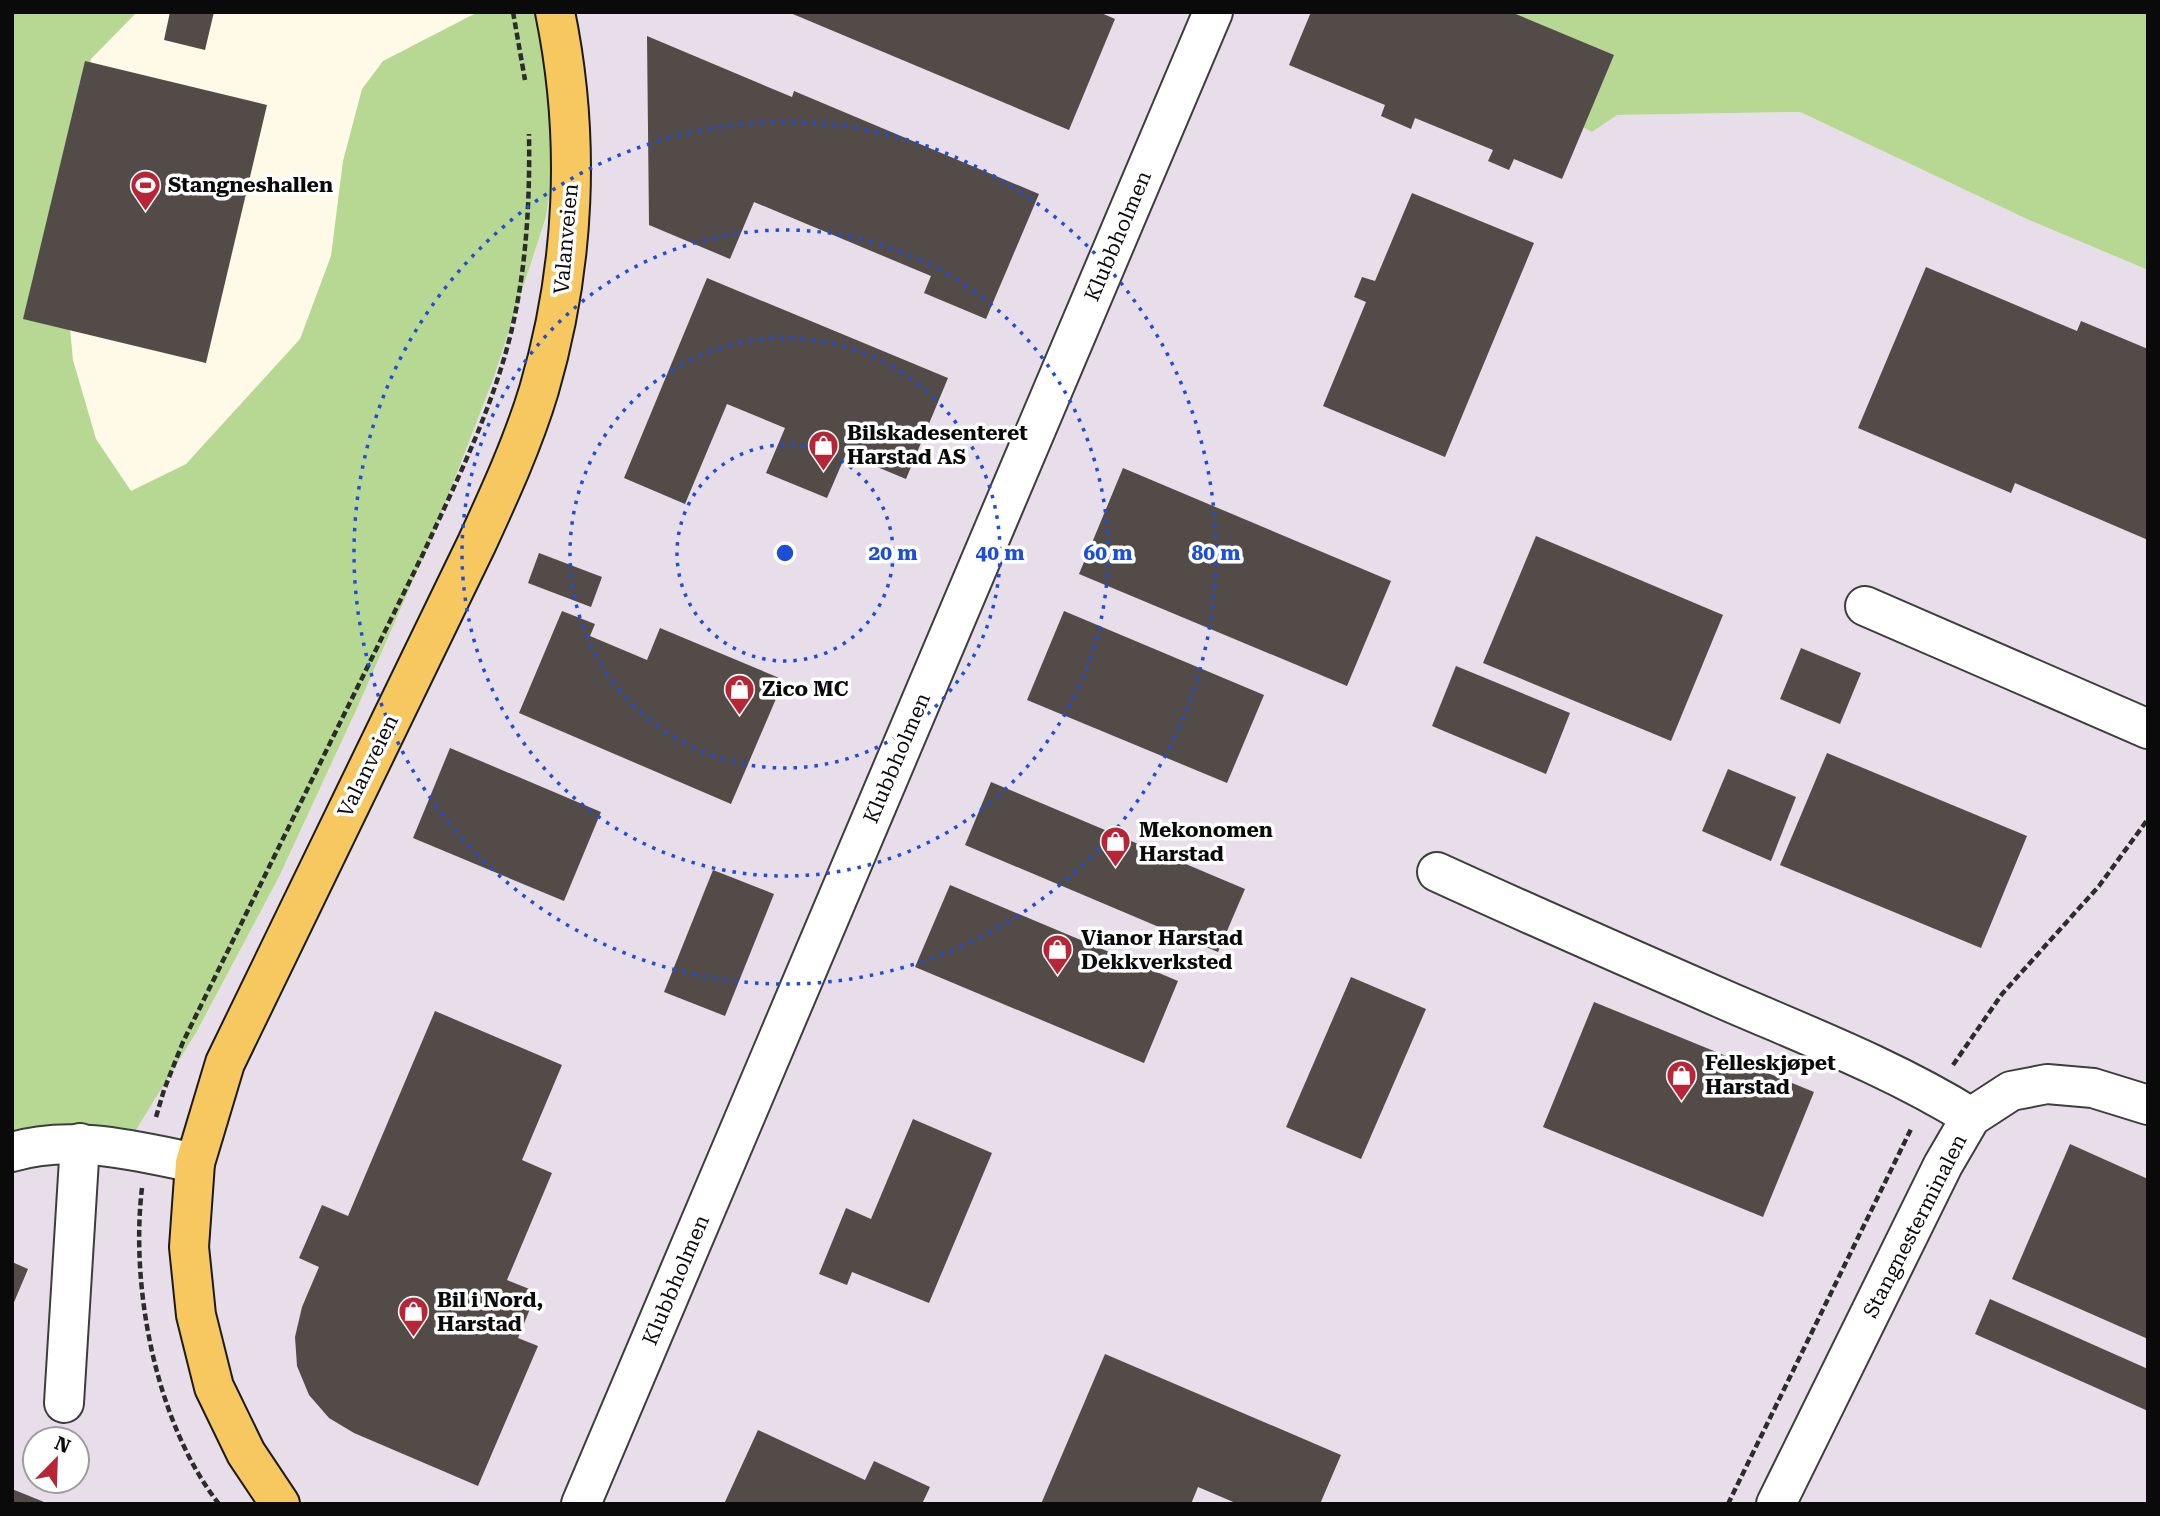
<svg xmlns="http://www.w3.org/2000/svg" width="2160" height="1516" viewBox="0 0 2160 1516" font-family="'Roboto Serif',serif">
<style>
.industrial{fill:#e8deea;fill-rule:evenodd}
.forest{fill:#b7d893}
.building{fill:#534b47}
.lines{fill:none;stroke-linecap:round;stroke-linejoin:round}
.minor-casing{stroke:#3d3d3d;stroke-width:42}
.major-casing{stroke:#1b1b1b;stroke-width:42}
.path{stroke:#2c2c2c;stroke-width:4.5;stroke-dasharray:7 3.5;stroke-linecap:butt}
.minor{stroke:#fff;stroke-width:38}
.major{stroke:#f7c860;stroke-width:38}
.ring{fill:none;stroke:#1d4ed8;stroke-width:3.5;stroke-dasharray:3.5 7}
.labels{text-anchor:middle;stroke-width:7;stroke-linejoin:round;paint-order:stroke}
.poi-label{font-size:21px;font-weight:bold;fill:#0a0a0a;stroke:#fff;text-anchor:start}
.street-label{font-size:21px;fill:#0a0a0a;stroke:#fff}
.centre{fill:#1d4ed8;stroke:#fff;stroke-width:3.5}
.ring-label{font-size:21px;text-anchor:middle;font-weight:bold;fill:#1d4ed8;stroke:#fff;stroke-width:7;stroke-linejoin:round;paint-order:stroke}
</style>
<rect width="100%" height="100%" fill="#fff9e8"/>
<!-- industrial -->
<path class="industrial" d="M550,12H1371L1617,115L1800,112L2029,220L2148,270V1504H12V1135L197,1031L279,877L359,704L433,535L494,377L546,217L567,78ZM35,1439H77V1481H35Z"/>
<!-- forest -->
<g class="forest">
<polygon points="12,12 137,12 91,59 58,204 73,360 96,439 131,491 186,464 300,339 331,256 343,161 362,89 383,61 478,12 550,12 567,78 546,217 494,377 433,535 359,704 279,877 197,1031 121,1154 12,1135"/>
<polygon points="1371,12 2148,12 2148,270 2029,220 1800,112 1617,115 1592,132"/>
</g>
<!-- building -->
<g class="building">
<polygon points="170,12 214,12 205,50 164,40"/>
<polygon points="788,12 1099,12 1115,19 1069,130"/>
<polygon points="1311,12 1511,12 1614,55 1562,179 1514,159 1509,170 1488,161 1493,150 1415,118 1411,129 1381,116 1385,105 1289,65"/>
<polygon points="647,36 792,97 794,91 1039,194 986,319 924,293 931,276 754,202 730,259 649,225"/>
<polygon points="85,61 267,105 206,363 23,319"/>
<polygon points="1412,193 1534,243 1445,457 1323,406 1366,302 1354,297 1362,277 1375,281"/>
<polygon points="1926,267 2077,331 2081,321 2148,349 2148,540 2015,483 2011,493 1858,428"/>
<polygon points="707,278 948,378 906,479 846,454 827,498 766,473 785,428 727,404 685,504 624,478"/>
<polygon points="1123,468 1391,581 1347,686 1079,574"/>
<polygon points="1536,536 1723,615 1671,741 1483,663"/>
<polygon points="539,553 602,577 591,607 528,583"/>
<polygon points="562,611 595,624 590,636 647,660 660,628 784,680 731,804 519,713"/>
<polygon points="1064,611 1264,695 1227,783 1027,700"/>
<polygon points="1801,648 1861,673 1840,724 1780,699"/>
<polygon points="1456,666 1570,713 1546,774 1432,726"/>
<polygon points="450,748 601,812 564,901 413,838"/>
<polygon points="1827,753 2027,836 1981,948 1780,865"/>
<polygon points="1728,769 1796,797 1771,861 1702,831"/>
<polygon points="991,782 1245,889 1218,952 965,845"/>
<polygon points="713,870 774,894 725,1016 664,992"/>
<polygon points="950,885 1178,981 1144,1063 915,967"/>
<polygon points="1351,977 1426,1009 1361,1159 1286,1127"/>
<polygon points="1594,1002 1814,1092 1763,1217 1543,1127"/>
<polygon points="435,1011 562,1065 522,1160 552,1173 507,1280 537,1292 518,1338 538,1346 478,1486 354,1433 329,1418 309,1395 297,1366 295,1337 302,1307 319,1267 299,1258 322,1205 348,1216"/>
<polygon points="913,1119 992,1153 929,1303 852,1272 847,1285 819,1274 846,1208 871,1219"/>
<polygon points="2070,1144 2148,1179 2148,1339 2012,1279"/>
<polygon points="12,1262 28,1269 12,1307"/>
<polygon points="1990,1299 2148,1369 2148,1411 1975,1334"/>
<polygon points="1105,1354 1341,1455 1320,1504 1238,1504 1198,1487 1191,1504 1041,1504"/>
<polygon points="758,1430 865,1480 874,1461 930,1487 922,1504 724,1504"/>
<polygon points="12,1489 49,1504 12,1504"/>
</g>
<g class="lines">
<defs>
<g id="minor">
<polyline points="1865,606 2148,729"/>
<path d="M1437,872C1533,916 1629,958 1725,1000C1808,1036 1894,1069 1971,1117"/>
<path d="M12,1152C72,1134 136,1151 195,1163"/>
<polyline points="64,1403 80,1143"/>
<polyline points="581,1504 1213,12"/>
<polyline points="1776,1504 1943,1165 1971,1117 2011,1091 2047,1084 2093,1088 2148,1105"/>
</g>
<path id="major" d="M280,1504L246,1453L214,1387L196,1315L189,1247L195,1163L225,1063L477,543C500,493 523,443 539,390C575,267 581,138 555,12"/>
</defs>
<!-- minor casing -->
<use href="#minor" class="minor-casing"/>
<!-- major casing -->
<use href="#major" class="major-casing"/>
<!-- path -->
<g class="path">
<polyline points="513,12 525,80"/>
<polyline points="1953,1065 2002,994 2099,886 2148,819"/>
<path d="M156,1117L164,1090L183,1042L423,554C458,478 498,398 515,315C527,256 530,194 529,134"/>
<path d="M142,1188C130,1287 156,1424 219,1504"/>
<polyline points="1728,1504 1912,1127"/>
</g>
<!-- minor -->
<use href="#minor" class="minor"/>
<!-- major -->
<use href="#major" class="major"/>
</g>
<!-- distance rings -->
<g class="ring">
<circle cx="785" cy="553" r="108"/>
<circle cx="785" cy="553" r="215"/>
<circle cx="785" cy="553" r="323"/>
<circle cx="785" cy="553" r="431"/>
</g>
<!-- icons -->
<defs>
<symbol id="stadium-pin" viewBox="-11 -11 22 30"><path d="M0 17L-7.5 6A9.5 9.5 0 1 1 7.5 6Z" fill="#b72637" stroke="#fff"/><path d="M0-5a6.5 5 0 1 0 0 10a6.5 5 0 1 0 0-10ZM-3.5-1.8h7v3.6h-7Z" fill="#fff"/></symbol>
<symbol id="shop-pin" viewBox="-11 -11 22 30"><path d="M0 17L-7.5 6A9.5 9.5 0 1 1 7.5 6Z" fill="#b72637" stroke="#fff"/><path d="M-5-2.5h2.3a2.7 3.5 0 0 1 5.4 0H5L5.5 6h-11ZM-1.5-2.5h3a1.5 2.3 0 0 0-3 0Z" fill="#fff"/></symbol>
</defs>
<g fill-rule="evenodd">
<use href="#stadium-pin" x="128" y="168" width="35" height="47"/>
<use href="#shop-pin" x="806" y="428" width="35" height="47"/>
<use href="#shop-pin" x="722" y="672" width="35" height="47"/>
<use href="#shop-pin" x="1098" y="824" width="35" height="47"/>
<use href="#shop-pin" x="1040" y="932" width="35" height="47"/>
<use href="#shop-pin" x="1664" y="1058" width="35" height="47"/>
<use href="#shop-pin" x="396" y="1294" width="35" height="47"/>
</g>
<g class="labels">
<!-- poi labels -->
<g class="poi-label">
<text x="168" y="192">Stangneshallen</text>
<text x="847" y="440">Bilskadesenteret<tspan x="847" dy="24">Harstad AS</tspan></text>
<text x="762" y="696">Zico MC</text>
<text x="1139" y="837">Mekonomen<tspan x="1139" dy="24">Harstad</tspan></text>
<text x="1081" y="945">Vianor Harstad<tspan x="1081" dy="24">Dekkverksted</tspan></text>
<text x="1705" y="1070">Felleskjøpet<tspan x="1705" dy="24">Harstad</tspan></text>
<text x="437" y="1307">Bil i Nord,<tspan x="437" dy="24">Harstad</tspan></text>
</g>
<!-- street labels -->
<g class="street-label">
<text transform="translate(1118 236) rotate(-67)" y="7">Klubbholmen</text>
<text transform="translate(566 239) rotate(-85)" y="7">Valanveien</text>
<text transform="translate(897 758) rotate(-67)" y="7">Klubbholmen</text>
<text transform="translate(368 766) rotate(-64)" y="7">Valanveien</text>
<text transform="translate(1915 1226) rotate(-63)" y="7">Stangnesterminalen</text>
<text transform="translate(676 1280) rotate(-67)" y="7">Klubbholmen</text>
</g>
</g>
<circle cx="785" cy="553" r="10" class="centre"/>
<g class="ring-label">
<text x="893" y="560">20 m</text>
<text x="1000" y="560">40 m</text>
<text x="1108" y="560">60 m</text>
<text x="1216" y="560">80 m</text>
</g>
<!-- border -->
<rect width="2160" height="1516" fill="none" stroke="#0a0a0a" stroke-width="28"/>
<!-- north arrow -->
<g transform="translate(56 1460) rotate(23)"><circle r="33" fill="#ffffff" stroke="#9d9d9d" stroke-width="2"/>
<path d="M0-5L12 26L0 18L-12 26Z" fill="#b72637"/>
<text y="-10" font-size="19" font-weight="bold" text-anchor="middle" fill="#0a0a0a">N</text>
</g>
</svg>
